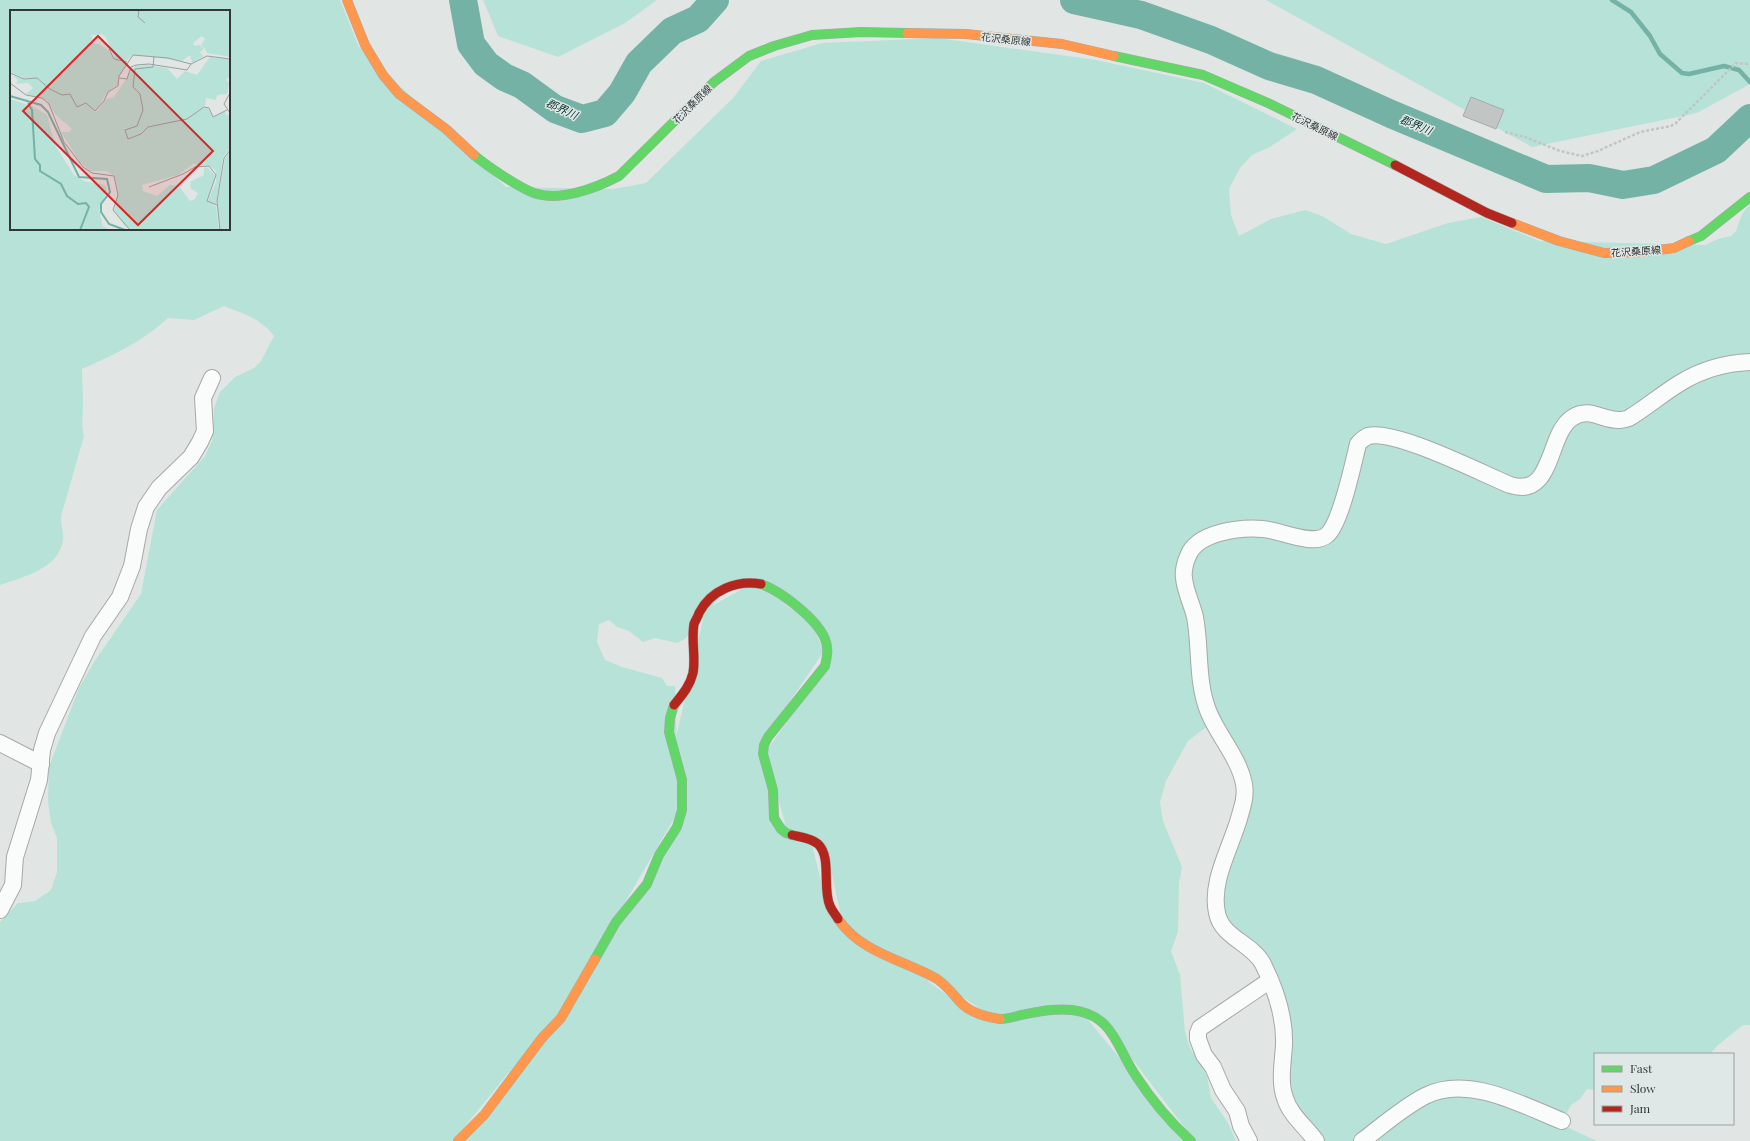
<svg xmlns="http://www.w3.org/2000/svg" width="1750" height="1141" viewBox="0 0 1750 1141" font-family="'Playfair Display','Noto Sans JP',serif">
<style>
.green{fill:#b7e2d8;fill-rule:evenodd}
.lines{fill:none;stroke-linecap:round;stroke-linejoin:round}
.stream{stroke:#74b2a6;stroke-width:4.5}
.river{stroke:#74b2a6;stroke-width:28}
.building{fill:#c1c5c4;stroke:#a7abaa}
.street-casing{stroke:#a5a9a8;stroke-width:18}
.fast-casing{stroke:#a5a9a8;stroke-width:10}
.slow-casing{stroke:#a5a9a8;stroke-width:10}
.jam-casing{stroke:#a5a9a8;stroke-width:10}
.path{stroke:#c3c5c5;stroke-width:2.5;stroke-dasharray:3 2;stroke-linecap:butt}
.street{stroke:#fafbfb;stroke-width:16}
.fast{stroke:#63d668;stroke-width:9}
.slow{stroke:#ff974d;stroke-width:9}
.jam{stroke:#b3261e;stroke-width:9}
.labels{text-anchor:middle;stroke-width:3;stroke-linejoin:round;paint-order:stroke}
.street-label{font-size:10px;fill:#333636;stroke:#dfe8e6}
.water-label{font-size:11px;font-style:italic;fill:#0b352e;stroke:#dfe8e6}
.inset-river{fill:none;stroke:#74b2a6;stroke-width:2}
.inset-road{fill:none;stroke:#9ba09f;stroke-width:1}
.view{fill:#d62828;fill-opacity:0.15;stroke:#d62828;stroke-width:2}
.inset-edge{fill:none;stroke:#333636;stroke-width:2}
</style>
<rect width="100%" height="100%" fill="#e1e6e5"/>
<!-- green -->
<g class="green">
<path d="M0,0H340L359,47L506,187L613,189L646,183L734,97L761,61L822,43L938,38L1096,60L1204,83L1297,129L1270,147L1252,155L1240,168L1229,189L1231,215L1239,236L1271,219L1305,210L1322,216L1351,234L1386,244L1448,223L1481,217L1540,241L1705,245L1718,239L1731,236L1736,231L1742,214L1750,204V358L1629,415L1577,411L1538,474L1526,484L1369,433L1324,534L1239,526L1184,554L1209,725L1188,741L1166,781L1160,802L1163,821L1182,867L1179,883L1178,932L1171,951L1180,975L1185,1032L1190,1048L1207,1076L1211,1098L1228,1123L1236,1141H1195L1100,1017L992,1016L842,921L827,851L787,830L765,753L827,665L816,618L732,582L685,639L677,643L655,638L643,642L629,631L617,627L609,620L599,624L597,642L605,660L622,667L662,678L667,686H675L679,810L568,1000L453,1141H0V922L18,903L35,901L51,890L57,872V838L51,823L48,802L49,767L79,688L94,662L141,594L157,510L205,456L212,441L214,408L220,392L235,377L254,368L261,361L274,336C260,318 244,314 224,306L194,320L168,318C140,343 116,354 82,369C82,381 83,393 83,404C83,416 81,426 84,436L64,506C63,510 61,514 61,518C61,526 64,533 63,540C59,569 23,577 0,585ZM11,11H229V229H11Z"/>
<polygon points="483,0 657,0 625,23 558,57 498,36"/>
<polygon points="1266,0 1750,0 1750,84 1697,113 1532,147"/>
<polygon points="1750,366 1750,1025 1743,1025 1717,1046 1710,1054 1595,1054 1595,1090 1587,1089 1580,1099 1571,1105 1564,1118 1462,1084 1357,1141 1321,1141 1291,1104 1283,1003 1226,927 1220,900 1248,809 1216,719 1189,578 1197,549 1245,532 1322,542 1361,445 1382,440 1521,491 1567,428 1580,417 1624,423 1697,379"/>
<polygon points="749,585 810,619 824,651 765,738 771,814 812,844 826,903 961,1006 1084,1015 1188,1141 462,1141 678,831 675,742 705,610"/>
<polygon points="1475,1093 1558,1123 1597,1141 1368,1141 1431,1097"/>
</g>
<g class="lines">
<!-- stream -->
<polyline class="stream" points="1612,0 1631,12 1650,36 1660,54 1682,73 1689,74 1724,66 1739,70 1750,82"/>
<!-- river -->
<g class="river">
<polyline points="463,0 471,44 486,64 504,77 522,85 555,109 582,119 605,113 622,93 639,63 672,31 698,19 715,0"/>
<polyline points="1074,0 1141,15 1211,40 1269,66 1316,80 1391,114 1546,179 1589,178 1623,185 1654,180 1716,150 1750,118"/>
</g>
</g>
<!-- building -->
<polygon class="building" points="1471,97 1504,110 1496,129 1463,116"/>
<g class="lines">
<defs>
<g id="street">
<polyline points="0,743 41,764"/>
<polyline points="0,910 13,885 15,857 39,780 42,750 47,733 93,636 120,597 132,566 139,529 146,507 159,488 191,457 200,442 205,431 203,398 212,378"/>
<polyline points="1249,1141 1241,1126 1237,1111 1223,1090 1213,1067 1204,1055 1198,1039 1198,1033 1200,1028 1269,981"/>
<path d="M1316,1141C1306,1127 1290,1115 1285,1098C1279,1082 1283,1062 1284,1045C1285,1017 1276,990 1263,964C1252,943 1222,938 1217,913C1210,880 1232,846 1240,815C1243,805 1246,795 1244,784C1239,758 1219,737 1209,713C1196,682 1201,648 1195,617C1192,604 1185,591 1184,578C1183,572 1185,562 1188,556C1197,532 1240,527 1263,529C1279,530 1314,547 1327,535C1341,523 1353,464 1358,444C1361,440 1364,438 1368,436C1395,429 1481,473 1510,485C1554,499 1547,434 1572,418C1589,406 1603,421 1620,420C1623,420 1626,419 1629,418C1647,407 1662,394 1680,383C1701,370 1726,363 1750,362"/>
<path d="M1362,1141C1382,1126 1402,1108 1425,1096C1467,1074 1522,1105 1562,1121"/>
</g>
<g id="fast">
<polyline points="1114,56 1203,75 1268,103 1395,165"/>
<path d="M474,155C487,166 518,187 534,193C560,202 596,188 619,176L714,82L749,56L774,46L812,35L861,32L907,33"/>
<polyline points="1689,241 1701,236 1750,197"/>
<path d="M761,584C781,591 817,619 825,639C829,648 827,657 825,666L768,737L764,745L763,754L773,790L774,818L781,829L786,833L792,835"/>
<polyline points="595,959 616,922 647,884 659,855 677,827 682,810 682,780 669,732 670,718 674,705"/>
<path d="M1000,1019C1007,1019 1014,1017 1021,1015C1037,1012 1055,1008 1072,1010C1114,1015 1116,1047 1136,1076C1151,1099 1170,1122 1191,1141"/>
</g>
<g id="slow">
<polyline points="347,0 365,45 383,75 399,94 446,129 474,155"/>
<polyline points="907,33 966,34 1062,44 1114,56"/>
<polyline points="1512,223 1559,241 1604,253 1643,252 1674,248 1689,241"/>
<path d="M838,919C861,953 904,960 937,979C947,986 953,994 961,1003C971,1013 986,1017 1000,1019"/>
<polyline points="458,1141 484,1115 542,1038 561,1018 595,959"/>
</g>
<g id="jam">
<polyline points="1395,165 1487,213 1512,223"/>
<path d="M674,705C682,695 690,686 693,673C696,658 691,640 694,624C695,621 698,617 699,613C711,590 736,580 761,584"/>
<path d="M792,835C800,837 811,838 818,844C832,857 822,889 830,906C832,911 836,915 838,919"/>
</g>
</defs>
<!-- street casing -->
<use href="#street" class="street-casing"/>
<!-- fast casing -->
<use href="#fast" class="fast-casing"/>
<!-- slow casing -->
<use href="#slow" class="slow-casing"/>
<!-- jam casing -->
<use href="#jam" class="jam-casing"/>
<!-- path -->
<polyline class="path" points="1505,132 1525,137 1560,151 1582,156 1598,151 1640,132 1671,126 1676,123 1736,63 1750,64"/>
<!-- street -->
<use href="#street" class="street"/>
<!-- fast -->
<use href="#fast" class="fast"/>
<!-- slow -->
<use href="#slow" class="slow"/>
<!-- jam -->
<use href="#jam" class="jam"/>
</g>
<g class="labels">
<!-- street labels -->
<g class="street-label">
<text transform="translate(1006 39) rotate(6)" y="4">花沢桑原線</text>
<text transform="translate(692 104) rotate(-45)" y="4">花沢桑原線</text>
<text transform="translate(1315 126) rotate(26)" y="4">花沢桑原線</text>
<text transform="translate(1636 251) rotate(-4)" y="4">花沢桑原線</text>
</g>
<!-- water labels -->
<g class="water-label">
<text transform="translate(562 109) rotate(25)" y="4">郡界川</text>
<text transform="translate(1416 125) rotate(23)" y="4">郡界川</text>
</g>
</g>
<!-- overview -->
<g transform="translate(10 10)">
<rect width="220" height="220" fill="#e1e6e5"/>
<path d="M0,0H220V47L197,43L195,38L191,35L195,29L192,26L183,33L185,36L189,35L194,38L190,42L193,46L182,53L180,45L172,51L128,45H122L116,51L106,50L95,26L91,24L81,25L83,31L80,33L89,34L98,40L104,49L116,54L108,68V75L97,82L87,100L81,99L85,102L88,100L96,89L104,87L125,56L138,55L157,58L167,69L175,61L187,65L200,47L220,49V66L216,70L219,73L217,84L207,85L206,90L196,88L195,96L189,100L197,97L203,107L215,101L216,105H220V138L213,147L206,194L201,195L206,196L209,220H122L114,215L104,201L108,183L105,167L97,161H80L69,151L51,122H59L62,119L45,104L37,91L16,84L23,78L18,73L6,74L8,70L3,66L15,69L27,68L38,78L42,80L47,81L38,78L28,68H15L0,62ZM183,154L200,156L206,161V172L198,190L200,195L197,190L205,166L198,158L194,157V165L180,172L181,179L188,183L185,189L180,191L169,176L160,175L147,186L133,181L132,175L168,165ZM0,89L24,97L37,105L45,135L64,165L74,171L95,175L97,180L89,200L93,216L101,220H0ZM220,141V220H210L207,193L215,148Z" fill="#b7e2d8" fill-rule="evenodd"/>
<path class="inset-river" d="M0,86L31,95L38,102L69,167L97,169L100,182L91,194V202L99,214L115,220M18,93L22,100L25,149L30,155V161L51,174L57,186L68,194L76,193L79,197L70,220"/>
<path class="inset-road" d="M129,0L128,7L135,13M99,39L104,49L117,52M144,47L143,57L125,59L123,77L130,84L133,100L127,116L115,120L118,129L131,124L138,117L177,109L194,97L199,98L203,107L217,100M0,63L14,69L27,68L40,79L52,85L60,84L67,97L76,93L85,101L94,91L98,82L108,76L109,66L123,45L158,48L181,54L197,46L220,49M109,68L117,69L121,57L126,55L139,54L177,60L181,54M0,73L16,85L32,88L39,94L54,132L73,157L82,163L104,166L108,185L103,200L120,220M220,83L214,94L220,103M139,177L173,164L185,157L199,156L206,165L197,191L207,195M210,220L207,191L214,148L220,140"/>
<path class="view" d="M88,26L203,141L128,215L13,101Z"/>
<rect width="220" height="220" class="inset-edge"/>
</g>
<!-- legend -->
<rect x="1594" y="1053" width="140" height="72" fill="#dfe8e6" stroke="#9aa1a0"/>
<rect x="1602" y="1066" width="20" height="6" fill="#63d668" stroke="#9aa1a0"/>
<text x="1630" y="1073" font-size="12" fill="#333636">Fast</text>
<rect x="1602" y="1086" width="20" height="6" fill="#ff974d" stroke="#9aa1a0"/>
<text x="1630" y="1093" font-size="12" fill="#333636">Slow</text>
<rect x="1602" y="1106" width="20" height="6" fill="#b3261e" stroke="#9aa1a0"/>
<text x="1630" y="1113" font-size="12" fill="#333636">Jam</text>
</svg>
